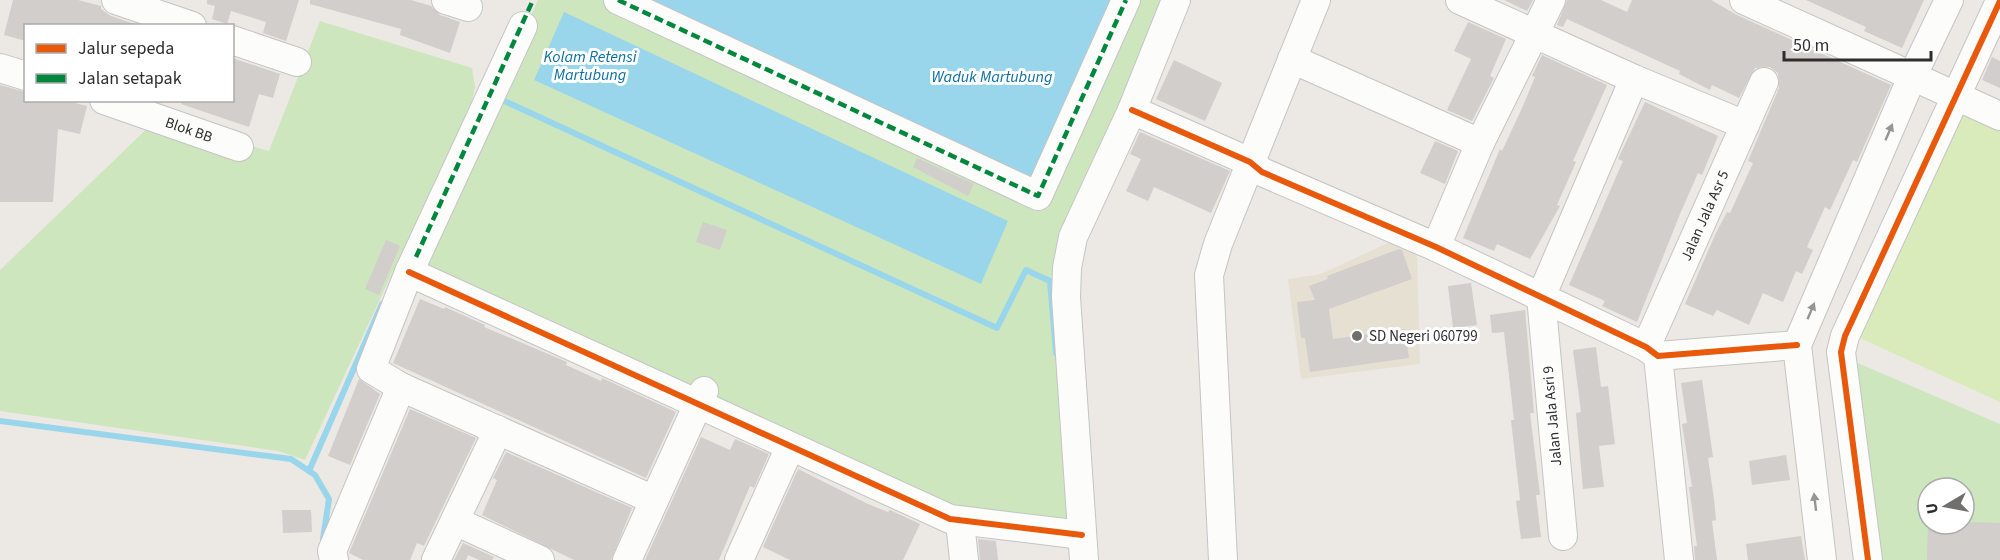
<svg xmlns="http://www.w3.org/2000/svg" width="2000" height="560" viewBox="0 0 2000 560" font-family="'Source Sans 3',sans-serif">
<style>
.education{fill:#e6e0d3}
.green{fill:#cee6be;fill-rule:evenodd}
.pitch{fill:#d9eabb}
.water{fill:#99d6ec}
.lines{fill:none;stroke-linecap:round;stroke-linejoin:round}
.stream{stroke:#99d6ec;stroke-width:6}
.building{fill:#d1cecb}
.minor-casing{stroke:#c5c4c5;stroke-width:30}
.minor{stroke:#fcfcfb;stroke-width:28}
.quiet{stroke:#00873e;stroke-width:4.5;stroke-dasharray:9 4.5;stroke-linecap:butt}
.cycleway-casing{stroke:#fff;stroke-width:10}
.cycleway{stroke:#e8590c;stroke-width:6}
.oneway{fill:#959594}
.poi-dot{fill:#706f6e;stroke:#fff;stroke-width:2}
.labels{text-anchor:middle;stroke-width:6;stroke-linejoin:round;paint-order:stroke}
.street-label{font-size:15px;fill:#2e2e2e;stroke:#fff}
.poi-label{font-size:15px;fill:#2e2e2e;stroke:#fff;text-anchor:start}
.water-label{font-size:16px;font-style:italic;fill:#0d6fa3;stroke:#fff}
</style>
<rect width="100%" height="100%" fill="#ece8e4"/>
<!-- education -->
<polygon class="education" points="1394,240 1417,253 1420,364 1301,379 1288,279 1321,274"/>
<!-- green -->
<g class="green">
<polygon points="538,0 1172,0 1057,267 1075,541 963,531 417,273"/>
<polygon points="320,21 472,68 475,87 472,102 305,460 278,451 0,411 0,270 157,119 269,151"/>
<path d="M1853,361L2000,424V560H1873ZM1928,488H1964V524H1928Z"/>
</g>
<!-- pitch -->
<polygon class="pitch" points="1961,107 2000,125 2000,402 1860,338"/>
<!-- water -->
<g class="water">
<polygon points="649,0 1114,0 1032,178"/>
<polygon points="564,12 1008,221 981,284 534,80"/>
</g>
<g class="lines">
<!-- stream -->
<g class="stream">
<polyline points="498,98 997,328 1026,270 1050,281 1056,353"/>
<polyline points="0,421 291,459 315,475 329,499 323,539"/>
<polyline points="309,471 382,304"/>
</g>
</g>
<!-- building -->
<g class="building">
<polygon points="13,0 78,0 101,6 101,9 111,16 140,26 26,26 26,41 4,35"/>
<polygon points="207,0 299,0 286,41 263,33 266,22 231,11 227,24 212,19 215,6 207,4"/>
<polygon points="310,0 411,0 431,6 440,15 460,22 450,53 400,35 401,29 310,4"/>
<polygon points="1504,0 1533,0 1527,11"/>
<polygon points="1567,0 1601,0 1627,12 1632,0 1711,0 1737,15 1891,85 1857,162 1853,160 1830,210 1825,207 1807,247 1813,250 1802,274 1796,271 1783,302 1763,293 1749,325 1717,310 1713,316 1685,304 1715,235 1727,212 1730,213 1753,163 1748,161 1779,88 1778,73 1770,67 1755,68 1739,98 1712,85 1710,90 1679,74 1680,71 1567,19 1563,27 1557,25"/>
<polygon points="1806,0 1924,0 1902,48 1864,31 1866,27"/>
<polygon points="1468,22 1506,39 1490,76 1494,78 1472,121 1447,110 1471,59 1454,51"/>
<polygon points="1542,55 1607,85 1573,161 1576,162 1557,205 1560,206 1530,259 1497,244 1494,251 1463,238 1500,149 1502,151 1523,106 1535,77 1532,76"/>
<polygon points="1992,57 2000,61 2000,88 1982,80"/>
<polygon points="232,58 280,74 273,98 259,94 249,127 181,104 182,100 232,100"/>
<polygon points="1174,60 1222,83 1205,121 1156,99"/>
<polygon points="0,85 26,92 26,100 63,100 87,106 80,134 58,129 53,202 0,202"/>
<polygon points="1645,102 1718,136 1702,175 1698,173 1680,214 1637,322 1602,306 1605,301 1569,285 1623,161 1618,159"/>
<polygon points="1140,132 1230,171 1211,213 1154,187 1148,201 1126,191 1141,159 1130,154"/>
<polygon points="1435,141 1458,151 1445,184 1420,173"/>
<polygon points="917,158 974,184 968,196 913,167"/>
<polygon points="703,222 727,230 720,250 696,242"/>
<polygon points="386,240 400,246 379,295 365,289"/>
<polygon points="1399,249 1402,250 1412,279 1329,309 1333,339 1405,329 1409,358 1310,372 1305,338 1301,338 1297,302 1315,300 1309,286 1328,279 1327,276"/>
<polygon points="1471,283 1477,325 1453,328 1448,286"/>
<polygon points="420,299 444,309 445,307 485,325 484,327 567,362 566,365 601,381 602,378 676,412 646,478 393,363"/>
<polygon points="1525,310 1534,413 1530,413 1540,495 1536,495 1541,537 1521,539 1516,501 1520,500 1511,420 1514,420 1504,332 1492,333 1490,315"/>
<polygon points="1596,347 1601,387 1608,386 1615,444 1599,446 1604,487 1583,489 1576,413 1581,412 1573,350"/>
<polygon points="359,379 380,394 350,465 328,456"/>
<polygon points="1702,380 1713,457 1708,458 1714,499 1716,520 1712,521 1717,560 1695,560 1694,546 1697,546 1689,487 1692,487 1682,424 1687,423 1681,383"/>
<polygon points="410,409 476,438 424,546 417,543 410,560 363,560 349,553"/>
<polygon points="701,437 730,450 735,439 769,454 754,488 750,486 719,560 645,560"/>
<polygon points="506,452 632,508 611,560 574,560 482,515 497,480 493,478"/>
<polygon points="1786,455 1790,480 1752,485 1749,461"/>
<polygon points="798,469 868,504 888,512 890,510 920,524 903,560 790,560 763,547"/>
<polygon points="282,510 311,510 312,532 283,533"/>
<polygon points="1964,522 2000,523 2000,560 1927,560 1928,524"/>
<polygon points="1801,536 1805,560 1748,560 1746,544"/>
<polygon points="978,539 996,541 998,560 980,560"/>
<polygon points="463,543 494,557 492,560 479,560 468,555 466,560 454,560"/>
</g>
<g class="lines">
<defs>
<g id="minor">
<polyline points="116,0 192,26"/>
<polyline points="446,0 468,7"/>
<polyline points="618,0 1038,196 1126,0"/>
<polyline points="1460,0 1634,79 1745,125"/>
<polyline points="1744,0 2000,116"/>
<polyline points="523,26 409,272 371,369 401,387 654,500"/>
<polyline points="232,40 297,62"/>
<polyline points="1292,59 1480,143"/>
<polyline points="0,68 26,76"/>
<path id="s1" d="M104,100L239,147"/>
<polyline points="1132,110 1250,162 1262,172 1436,247 1646,347 1658,356 1797,345"/>
<polyline points="1436,247 1480,143 1551,0"/>
<polyline points="409,272 950,519 1082,535"/>
<path id="s2" d="M1646,347L1764,82"/>
<polyline points="1658,356 1679,560"/>
<polyline points="455,521 540,560"/>
<polyline points="960,522 964,560"/>
<polyline points="1563,536 1541,297 1634,79"/>
<polyline points="334,560 332,551 401,387"/>
<polyline points="436,560 498,430"/>
<polyline points="627,560 704,391"/>
<polyline points="739,560 790,447"/>
<polyline points="1084,560 1066,297 1067,268 1073,237 1132,110 1176,0"/>
<polyline points="1223,560 1209,275 1218,244 1316,0"/>
<polyline points="1822,560 1797,345 1912,77 1949,0"/>
<polyline points="1868,560 1841,352 1845,336 2000,1"/>
</g>
</defs>
<!-- minor casing -->
<use href="#minor" class="minor-casing"/>
<!-- minor -->
<use href="#minor" class="minor"/>
<!-- quiet -->
<g class="quiet">
<polyline points="618,0 1038,196 1126,0"/>
<polyline points="416,257 533,0"/>
</g>
<defs>
<g id="cycleway">
<polyline points="1132,110 1250,162 1262,172 1436,247 1646,347 1658,356 1797,345"/>
<polyline points="409,272 950,519 1082,535"/>
<polyline points="1868,560 1841,352 1845,336 2000,1"/>
</g>
</defs>
<!-- cycleway casing -->
<use href="#cycleway" class="cycleway-casing"/>
<!-- cycleway -->
<use href="#cycleway" class="cycleway"/>
</g>
<!-- one-way arrows -->
<defs><path id="oneway-solid" d="M-6-.8H1V-3.2L6.5 0L1 3.2V.8H-6Z" transform="scale(1.5)"/></defs>
<g class="oneway">
<use href="#oneway-solid" transform="translate(1889 132) rotate(-67)"/>
<use href="#oneway-solid" transform="translate(1811 311) rotate(-67)"/>
<use href="#oneway-solid" transform="translate(1815 502) rotate(-97)"/>
</g>
<!-- markers -->
<circle class="poi-dot" cx="1357" cy="336" r="6"/>
<g class="labels">
<!-- street labels -->
<g class="street-label">
<text dy="5" stroke="none"><textPath href="#s1" startOffset="90">Blok BB</textPath></text>
<text dy="5" stroke="none"><textPath href="#s2" startOffset="144">Jalan Jala Asr 5</textPath></text>
<text transform="translate(1552 416) rotate(-95)" y="5">Jalan Jala Asri 9</text>
</g>
<!-- poi labels -->
<g class="poi-label">
<text x="1369" y="341">SD Negeri 060799</text>
</g>
<!-- water labels -->
<g class="water-label">
<text x="590" y="62">Kolam Retensi<tspan x="590" dy="18">Martubung</tspan></text>
<text x="992" y="82">Waduk Martubung</text>
</g>
</g>
<!-- legend -->
<rect x="24" y="24" width="210" height="78" fill="#ffffff" stroke="#ababab" stroke-width="1.5"/>
<rect x="36" y="44" width="30" height="9" fill="#e8590c" stroke="#ababab" stroke-width="1.5"/>
<text x="78" y="54" font-size="18" fill="#2e2e2e">Jalur sepeda</text>
<rect x="36" y="74" width="30" height="9" fill="#00873e" stroke="#ababab" stroke-width="1.5"/>
<text x="78" y="84" font-size="18" fill="#2e2e2e">Jalan setapak</text>
<!-- north arrow -->
<g transform="translate(1946 506) rotate(260)"><circle r="28" fill="#ffffff" stroke="#ababab" stroke-width="1.5"/>
<path d="M0-4.5L10 22L0 15L-10 22Z" fill="#706f6e"/>
<text y="-9" font-size="16" font-weight="bold" text-anchor="middle" fill="#2e2e2e">U</text>
</g>
<!-- scale -->
<path d="M1784 51v9h147v-9" fill="none" stroke="#2e2e2e" stroke-width="3"/>
<text x="1793" y="51" font-size="18" fill="#2e2e2e" stroke="#ffffff" stroke-width="4.5" paint-order="stroke">50 m</text>
</svg>
